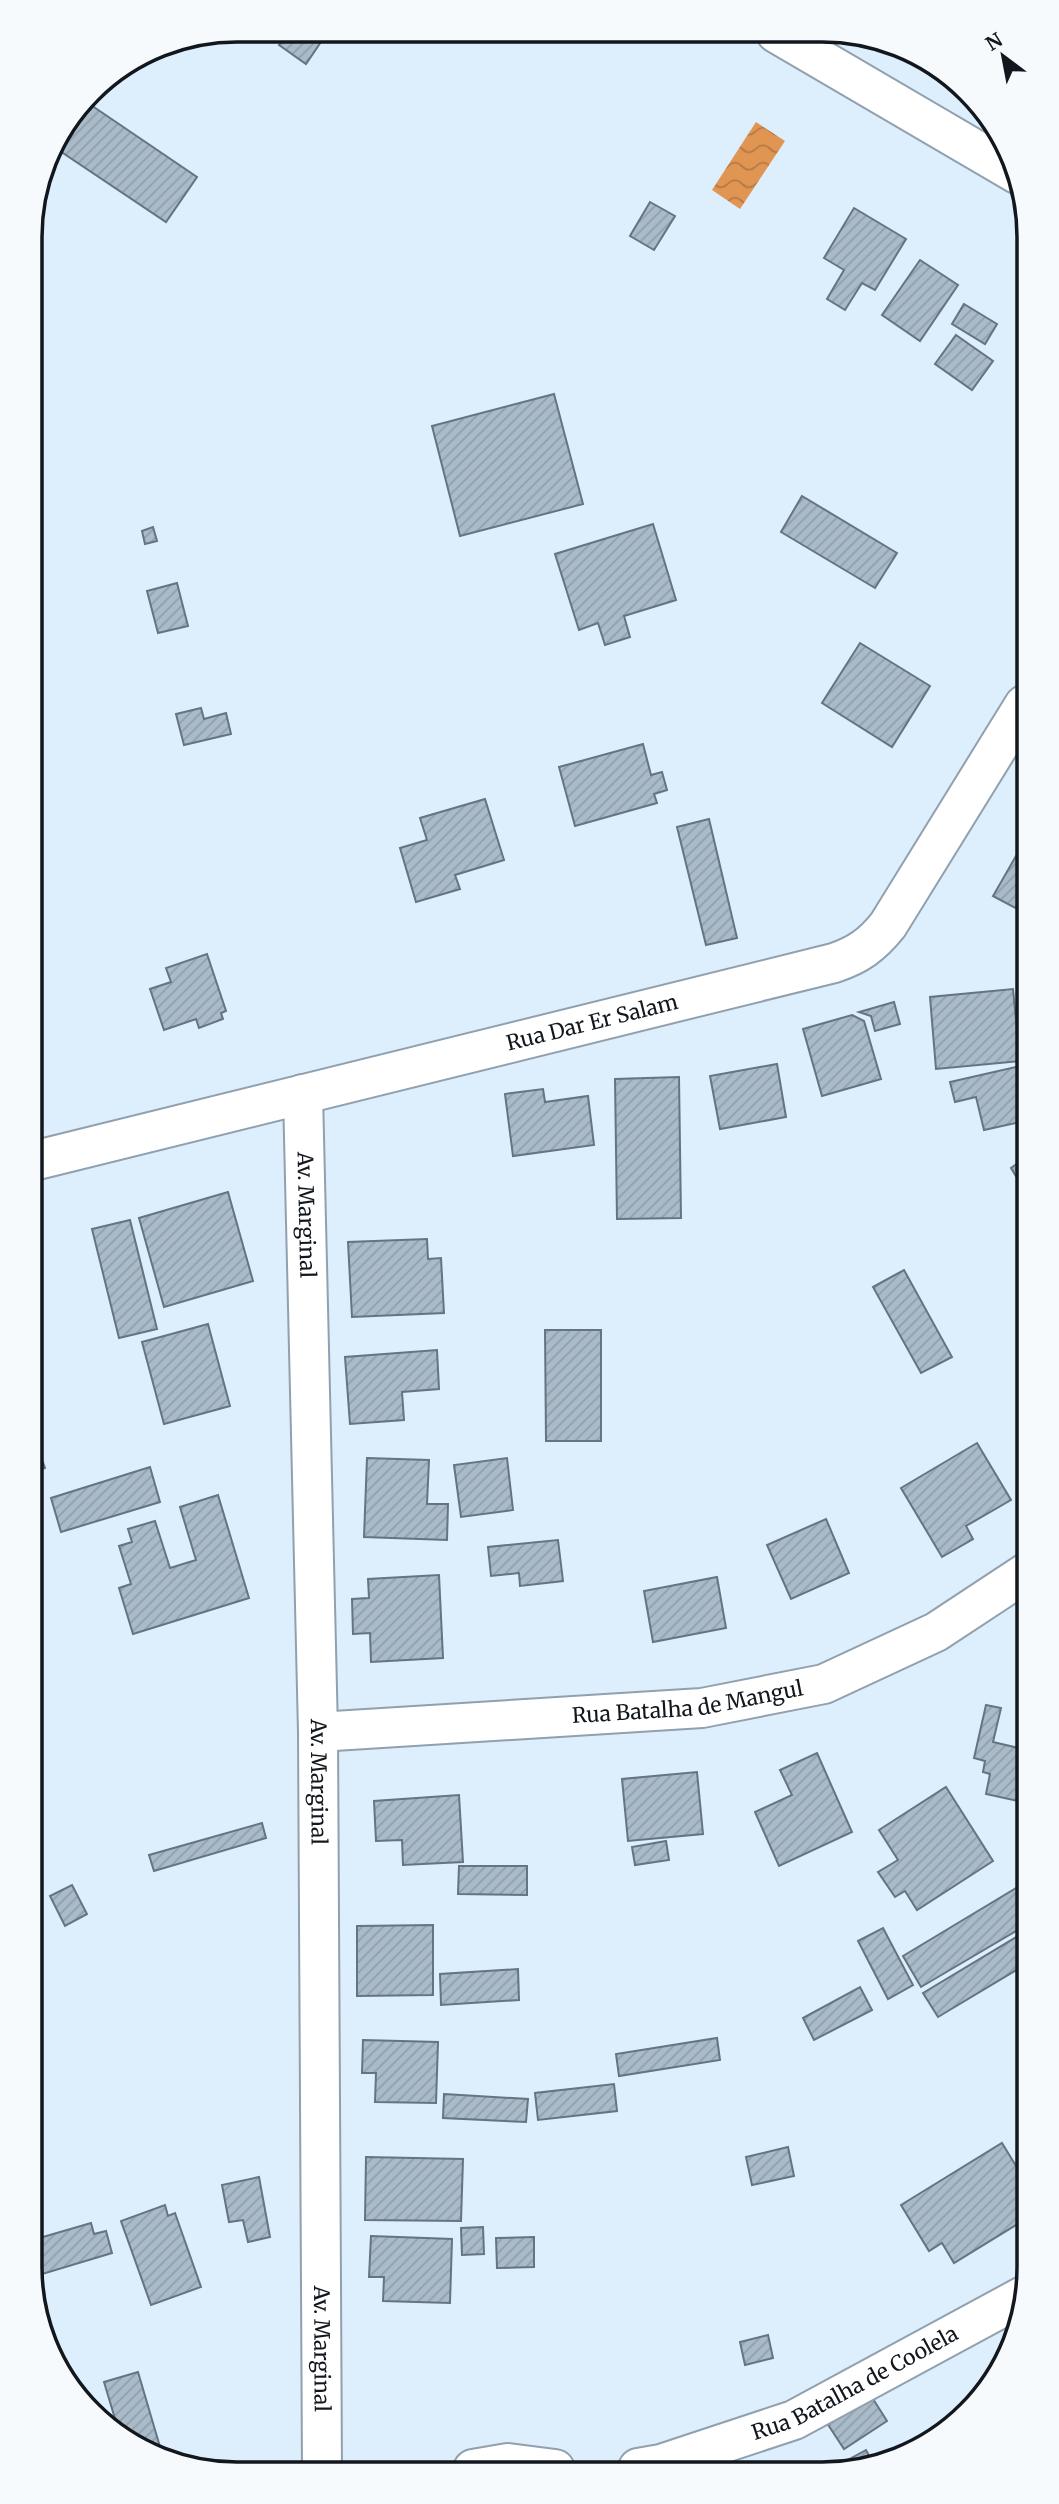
<svg xmlns="http://www.w3.org/2000/svg" width="1059" height="2504" viewBox="0 0 1059 2504" font-family="Merriweather,serif">
<style>
.water{fill:url(#water-waves)}
.building{fill:url(#building-hatch);stroke:#657481;stroke-width:2}
.lines{fill:none;stroke-linecap:round;stroke-linejoin:round}
.minor-casing{stroke:#90a0ae;stroke-width:42}
.minor{stroke:#fff;stroke-width:38}
.labels{text-anchor:middle;stroke-width:7;stroke-linejoin:round;paint-order:stroke}
.street-label{font-size:21px;fill:#11171c;stroke:#f6fafd}
.rim{fill:none;stroke:#11171c;stroke-width:3.5}
</style>
<defs>
<pattern id="water-waves" width="16" height="10" patternUnits="userSpaceOnUse" patternTransform="scale(1.75)"><rect width="16" height="10" fill="#e19553"/><path d="M0 5q4-4 8 0t8 0" fill="none" stroke="#b57944"/></pattern>
<pattern id="building-hatch" width="6" height="6" patternUnits="userSpaceOnUse" patternTransform="scale(1.75)"><rect width="6" height="6" fill="#a9bac8"/><path d="M-1 1l2-2M0 6l6-6M5 7l2-2" fill="none" stroke="#909fab"/></pattern>
</defs>
<rect width="100%" height="100%" fill="#ddeefd"/>
<!-- water -->
<polygon class="water" points="756,122 785,141 740,209 712,190"/>
<!-- building -->
<g class="building">
<polygon points="288,30 329,30 306,64 279,45"/>
<polygon points="407,31 461,31 455,38 425,42"/>
<polygon points="85,101 197,177 166,222 51,145"/>
<polygon points="650,202 675,216 654,250 630,236"/>
<polygon points="854,208 906,239 875,290 862,283 845,310 827,299 844,270 824,258"/>
<polygon points="920,260 958,285 920,341 882,315"/>
<polygon points="964,304 997,324 985,344 952,324"/>
<polygon points="956,335 993,361 972,390 935,364"/>
<polygon points="554,394 583,504 460,536 432,426"/>
<polygon points="802,496 897,553 875,588 781,532"/>
<polygon points="653,524 676,600 624,616 630,637 605,645 598,623 579,630 555,554"/>
<polygon points="153,527 157,541 145,544 142,531"/>
<polygon points="177,583 188,626 158,633 147,591"/>
<polygon points="860,643 930,686 892,747 822,703"/>
<polygon points="201,708 204,719 226,713 231,734 184,745 176,714"/>
<polygon points="643,744 651,775 662,772 667,790 654,794 657,803 575,826 559,767"/>
<polygon points="485,799 504,860 455,875 460,889 416,902 400,848 427,840 420,818"/>
<polygon points="709,819 737,938 706,945 677,827"/>
<polygon points="1024,842 1025,913 993,896"/>
<polygon points="207,954 226,1011 221,1013 223,1019 199,1028 196,1019 164,1030 150,989 171,982 166,968"/>
<polygon points="1013,989 1020,1061 936,1069 930,997"/>
<polygon points="894,1002 900,1024 875,1031 871,1016 859,1012"/>
<polygon points="852,1015 864,1021 881,1079 822,1096 803,1029"/>
<polygon points="777,1064 786,1117 720,1129 710,1076"/>
<polygon points="1025,1065 1025,1121 984,1130 976,1097 955,1102 950,1082"/>
<polygon points="679,1077 681,1218 617,1219 615,1079"/>
<polygon points="543,1089 545,1102 588,1096 594,1145 513,1156 505,1094"/>
<polygon points="1025,1158 1025,1191 1011,1168"/>
<polygon points="228,1192 253,1281 164,1307 139,1218"/>
<polygon points="130,1220 157,1329 119,1338 92,1229"/>
<polygon points="427,1239 428,1259 441,1258 444,1313 352,1317 348,1242"/>
<polygon points="904,1270 952,1357 921,1373 873,1287"/>
<polygon points="208,1324 230,1406 164,1424 142,1342"/>
<polygon points="545,1330 601,1330 601,1441 546,1441"/>
<polygon points="437,1350 439,1389 402,1392 404,1420 350,1424 345,1357"/>
<polygon points="36,1443 45,1468 34,1472 34,1444"/>
<polygon points="977,1443 1011,1500 966,1526 973,1539 942,1557 901,1488"/>
<polygon points="367,1458 429,1460 427,1504 448,1504 447,1540 364,1537"/>
<polygon points="507,1458 513,1510 461,1517 454,1465"/>
<polygon points="150,1467 160,1502 61,1532 51,1498"/>
<polygon points="218,1495 249,1598 133,1634 119,1588 131,1584 119,1546 132,1542 128,1529 155,1521 170,1568 196,1560 180,1507"/>
<polygon points="826,1519 849,1573 791,1599 767,1545"/>
<polygon points="558,1540 563,1581 520,1586 519,1573 491,1576 488,1547"/>
<polygon points="439,1575 443,1658 371,1662 370,1633 353,1634 352,1599 369,1598 368,1579"/>
<polygon points="717,1577 726,1628 653,1642 644,1591"/>
<polygon points="986,1705 1001,1708 993,1742 1027,1750 1027,1803 986,1794 990,1774 983,1772 985,1761 974,1758"/>
<polygon points="817,1753 852,1832 779,1866 755,1812 792,1795 780,1770"/>
<polygon points="697,1772 703,1834 628,1841 622,1779"/>
<polygon points="946,1787 993,1861 917,1910 905,1891 895,1897 878,1872 898,1860 879,1830"/>
<polygon points="459,1795 463,1862 403,1865 402,1840 376,1841 374,1801"/>
<polygon points="262,1823 266,1838 154,1871 149,1855"/>
<polygon points="666,1841 669,1860 635,1865 632,1847"/>
<polygon points="459,1866 527,1866 527,1895 458,1894"/>
<polygon points="72,1885 87,1914 65,1926 50,1896"/>
<polygon points="1021,1885 1028,1896 1028,1924 921,1987 903,1956"/>
<polygon points="433,1925 433,1995 357,1996 357,1926"/>
<polygon points="883,1928 913,1985 888,1999 858,1941"/>
<polygon points="1028,1930 1028,1963 938,2017 923,1993"/>
<polygon points="518,1969 519,2000 441,2005 440,1974"/>
<polygon points="860,1987 872,2010 814,2040 803,2018"/>
<polygon points="717,2038 720,2060 619,2076 616,2054"/>
<polygon points="363,2040 438,2042 436,2103 375,2102 376,2073 362,2073"/>
<polygon points="1028,2064 1028,2081 1020,2068"/>
<polygon points="614,2084 617,2111 538,2120 535,2093"/>
<polygon points="1028,2090 1028,2105 1021,2094"/>
<polygon points="444,2094 528,2099 526,2122 443,2118"/>
<polygon points="1002,2143 1029,2187 1029,2217 954,2263 942,2243 929,2251 901,2205"/>
<polygon points="788,2147 794,2176 752,2185 746,2157"/>
<polygon points="366,2157 463,2159 461,2221 365,2220"/>
<polygon points="259,2177 270,2237 248,2242 243,2220 229,2222 222,2185"/>
<polygon points="165,2205 168,2216 175,2213 201,2287 151,2305 121,2221"/>
<polygon points="91,2223 94,2234 106,2231 112,2253 39,2275 36,2239"/>
<polygon points="483,2227 484,2254 462,2255 461,2228"/>
<polygon points="371,2236 452,2239 450,2303 383,2301 384,2277 369,2277"/>
<polygon points="534,2237 534,2267 497,2268 496,2238"/>
<polygon points="768,2335 773,2358 745,2365 740,2342"/>
<polygon points="138,2372 163,2457 160,2458 145,2453 117,2432 119,2432 104,2382"/>
<polygon points="868,2391 887,2421 844,2449 825,2420"/>
<polygon points="866,2450 875,2467 852,2467 848,2460"/>
</g>
<g class="lines">
<defs>
<g id="minor">
<polyline points="776,33 1017,174"/>
<path id="s1" d="M303,1094L318,1732L322,2470"/>
<path id="s2" d="M33,1161L834,963C858,955 872,945 888,925L1024,705"/>
<path id="s3" d="M318,1732L702,1708L824,1684L936,1632L1027,1572"/>
<path id="s4" d="M638,2468L661,2464L794,2420L1025,2295"/>
<polyline points="473,2469 508,2463 555,2469"/>
</g>
</defs>
<!-- minor casing -->
<use href="#minor" class="minor-casing"/>
<!-- minor -->
<use href="#minor" class="minor"/>
</g>
<g class="labels">
<!-- street labels -->
<g class="street-label">
<text dy="7" stroke="none"><textPath href="#s2" startOffset="576">Rua Dar Er Salam</textPath></text>
<text dy="7" stroke="none"><textPath href="#s1" startOffset="121">Av. Marginal</textPath></text>
<text dy="7" stroke="none"><textPath href="#s3" startOffset="371">Rua Batalha de Mangul</textPath></text>
<text dy="7" stroke="none"><textPath href="#s1" startOffset="688">Av. Marginal</textPath></text>
<text dy="7" stroke="none"><textPath href="#s1" startOffset="1255">Av. Marginal</textPath></text>
<text dy="7" stroke="none"><textPath href="#s4" startOffset="234">Rua Batalha de Coolela</textPath></text>
</g>
</g>
<!-- crop -->
<path d="M0 0H1059V2504H0ZM237 42H822A195 195 0 0 1 1017 237V2267A195 195 0 0 1 822 2462H237A195 195 0 0 1 42 2267V237A195 195 0 0 1 237 42Z" fill="#f6fafd" fill-rule="evenodd"/>
<path class="rim" d="M237 42H822A195 195 0 0 1 1017 237V2267A195 195 0 0 1 822 2462H237A195 195 0 0 1 42 2267V237A195 195 0 0 1 237 42Z"/>
<!-- north arrow -->
<g transform="translate(1003 56) rotate(328)" stroke="#f6fafd" stroke-width="5" paint-order="stroke">
<path d="M0-5L12 26L0 18L-12 26Z" fill="#11171c"/>
<text y="-10" font-size="19" font-weight="bold" text-anchor="middle" fill="#11171c">N</text>
</g>
</svg>
